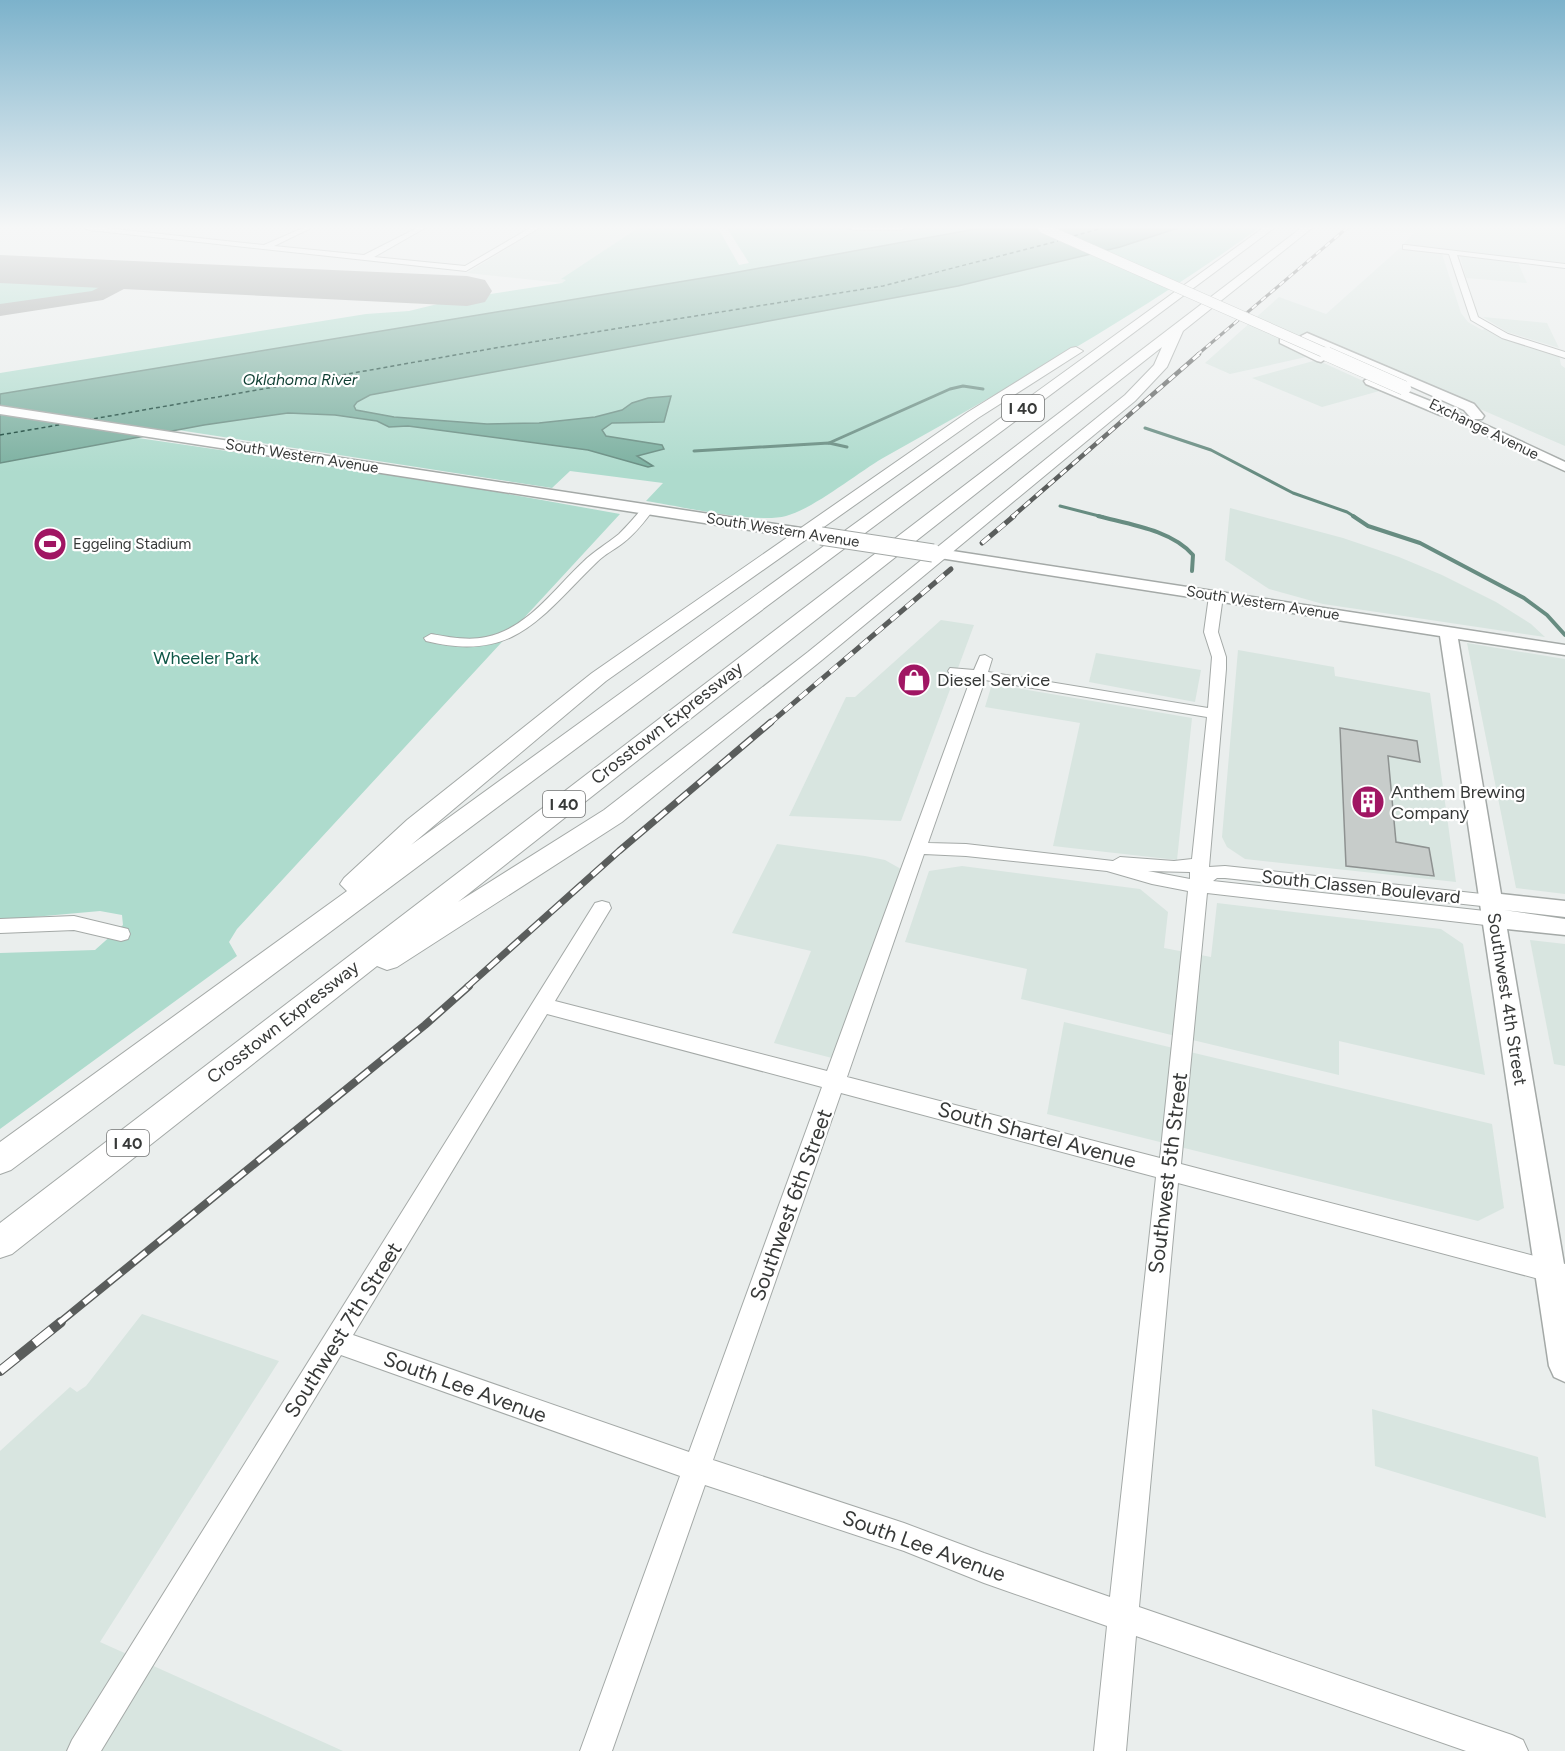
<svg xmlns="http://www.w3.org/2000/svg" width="1565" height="1751" viewBox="0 0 1565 1751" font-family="Figtree,sans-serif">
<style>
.built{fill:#d8e5e0}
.green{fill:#aedbcd}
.water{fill:#7bb0a0;stroke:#678c81;stroke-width:1.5}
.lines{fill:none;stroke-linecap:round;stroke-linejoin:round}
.stream-far1{stroke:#678c81;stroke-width:3}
.stream{stroke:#678c81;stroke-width:4}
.ferry{stroke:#0e3e32;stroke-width:1.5;stroke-dasharray:4 3;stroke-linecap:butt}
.taxiway{fill:#a2a6a4;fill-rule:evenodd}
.runway{fill:#a2a6a4;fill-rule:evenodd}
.building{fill:#c7ccca;stroke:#8e9291;stroke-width:1.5}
.minor-casing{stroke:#a4a9a7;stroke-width:2}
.major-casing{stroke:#a4a9a7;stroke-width:3}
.highway-casing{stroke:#a4a9a7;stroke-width:2}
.minor{fill:#fff;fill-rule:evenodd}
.major{fill:#fff;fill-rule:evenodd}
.highway{fill:#fff;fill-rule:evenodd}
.rail-far5-casing{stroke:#5a5d5c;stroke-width:3}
.rail-far4-casing{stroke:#5a5d5c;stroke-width:4.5}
.rail-far3-casing{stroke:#5a5d5c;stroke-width:5}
.rail-far2-casing{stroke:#5a5d5c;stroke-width:7}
.rail-far1-casing{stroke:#5a5d5c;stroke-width:8}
.rail-casing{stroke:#5a5d5c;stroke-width:10}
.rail-far5{stroke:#fff;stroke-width:2;stroke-dasharray:6;stroke-linecap:butt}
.rail-far4{stroke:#fff;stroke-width:3;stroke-dasharray:8;stroke-linecap:butt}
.rail-far3{stroke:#fff;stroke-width:4;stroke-dasharray:10;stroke-linecap:butt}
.rail-far2{stroke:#fff;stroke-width:4.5;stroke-dasharray:14;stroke-linecap:butt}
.rail-far1{stroke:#fff;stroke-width:5;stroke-dasharray:16;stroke-linecap:butt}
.rail{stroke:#fff;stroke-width:8;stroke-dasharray:22;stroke-linecap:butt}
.major-bridge-far2-casing{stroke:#a4a9a7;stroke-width:11;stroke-linecap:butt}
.major-bridge-far1-casing{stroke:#a4a9a7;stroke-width:15;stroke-linecap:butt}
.major-bridge-casing{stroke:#a4a9a7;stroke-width:19;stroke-linecap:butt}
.major-bridge-far2{stroke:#fff;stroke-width:10}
.major-bridge-far1{stroke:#fff;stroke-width:14}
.major-bridge{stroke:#fff;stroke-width:17}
.labels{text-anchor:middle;stroke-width:4.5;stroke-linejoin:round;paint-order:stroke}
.far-street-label{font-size:15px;fill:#373938;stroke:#fff}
.far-poi-label{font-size:15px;fill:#373938;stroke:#fff;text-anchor:start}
.far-water-label{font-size:16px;font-style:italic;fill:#0e3e32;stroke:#fff}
.shield{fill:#fff;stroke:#737474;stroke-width:1.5}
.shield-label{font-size:16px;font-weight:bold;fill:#373938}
.park-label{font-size:18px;fill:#0e5747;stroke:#fff}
.poi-label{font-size:18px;fill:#373938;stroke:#fff;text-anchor:start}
.street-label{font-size:18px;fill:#373938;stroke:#fff}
.near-street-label{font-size:21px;fill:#373938;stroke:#fff}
</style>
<rect width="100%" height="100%" fill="#eaeeed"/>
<!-- built -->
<g class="built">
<polygon points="541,228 638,228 562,279 567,280 562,283 467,273"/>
<polygon points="1364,228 1565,228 1565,263 1402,245 1414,233"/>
<polygon points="1400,248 1442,254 1461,313 1468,322 1482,330 1485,329 1526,345 1559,355 1561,365 1565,368 1565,446 1342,349 1230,374 1205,363 1279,297 1326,314"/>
<polygon points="1460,256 1518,263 1527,283 1466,278"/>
<polygon points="1483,317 1547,323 1559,348 1507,332"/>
<polygon points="1317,360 1383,390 1322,407 1252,378"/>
<polygon points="1230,508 1343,538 1399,557 1442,575 1496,602 1531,624 1545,637 1323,604 1269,589 1225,560"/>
<polygon points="941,620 974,625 901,821 789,816 846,697 855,697"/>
<polygon points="1467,643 1565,659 1565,894 1516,888"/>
<polygon points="1238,650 1334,667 1335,676 1430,693 1456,882 1245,859 1227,847 1222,837"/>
<polygon points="1096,653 1201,670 1195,702 1089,682"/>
<polygon points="992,684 1192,718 1177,860 1053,846 1080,723 985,707"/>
<polygon points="777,844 865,856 885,860 901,869 832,1058 774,1043 811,951 732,933"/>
<polygon points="962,866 1140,889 1168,912 1164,948 1211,957 1217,903 1441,929 1463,944 1485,1075 1339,1041 1339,1075 1021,999 1027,969 905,942 929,871"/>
<polygon points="1530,940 1565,944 1565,1066 1554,1064"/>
<polygon points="1064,1022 1492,1124 1504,1208 1478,1221 1047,1114"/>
<polygon points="142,1314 279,1361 100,1642 343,1751 0,1751 0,1451 70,1387 77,1392 86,1386"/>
<polygon points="1372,1409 1538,1457 1546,1518 1375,1466"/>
</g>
<!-- green -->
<g class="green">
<path d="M638,228H718L739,265L749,263L727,228H1259C1140,314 1011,386 883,458C856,474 813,509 786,516C756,524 679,506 646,501L663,483L570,471L552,488L178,430L138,438L458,485L620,514L237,929L229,942L237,956L0,1129V953L95,950L123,925L122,915L100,911L0,920V373L366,314L409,311L458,299L562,283L566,280L561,279Z"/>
<polygon points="0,274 118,281 88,294 0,308"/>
</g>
<!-- water -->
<polygon class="water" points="981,228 1178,228 1120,247 958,286 370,395 357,402 354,406 356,410 394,417 487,424 539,423 595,417 622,410 632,403 648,398 671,396 664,422 612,423 602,430 606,436 662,445 664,449 637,456 653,466 648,467 588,450 408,426 389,427 377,421 335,415 288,413 204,425 0,463 0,394 727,274"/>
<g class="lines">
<!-- stream-far1 -->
<g class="stream-far1">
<polyline points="1145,428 1211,450 1293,493 1347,512 1355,517"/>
<polyline points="829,443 950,389 963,386 983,389"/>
<polyline points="694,451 829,443 847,447"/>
<polyline points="1060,506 1103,517"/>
</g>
<!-- stream -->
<g class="stream">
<path d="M1098,516C1128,524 1172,530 1193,555L1192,571"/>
<polyline points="1353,516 1368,526 1420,543 1524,598 1547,615 1565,635"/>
</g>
<!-- ferry -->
<g class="ferry">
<polyline points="1074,236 1102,228"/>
<polyline points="87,420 495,348 883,286 1058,241"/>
<polyline points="0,435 64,424"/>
</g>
<!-- taxiway -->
<polygon class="taxiway" points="134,270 141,272 144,276 141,280 103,300 0,316 0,304 92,291"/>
<!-- runway -->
<polygon class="runway" points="0,255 467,276 485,280 492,291 485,302 467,306 0,283"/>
</g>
<!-- building -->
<polygon class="building" points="1340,728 1417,741 1420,762 1388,756 1396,842 1429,848 1434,876 1346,866"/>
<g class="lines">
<defs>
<g id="minor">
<polygon points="85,228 106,228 264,245 303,228 311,228 274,246 364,255 417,228 425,228 374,257 465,266 530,228 539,228 466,271 89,230"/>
<polygon points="849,228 905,228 901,230 853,230"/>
<polygon points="1406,245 1565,264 1565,268 1457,255 1478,317 1508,334 1565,352 1565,358 1502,338 1471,320 1449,254 1403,249 1403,245"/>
<path d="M648,505L654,509C645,521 635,534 623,543C614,550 605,554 597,562C540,617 515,663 426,641L424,638L431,634C449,637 468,641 486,637C527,629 554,589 583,562C594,551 607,544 619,534C628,525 636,516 644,506Z"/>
<path d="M1216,592L1223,596L1218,632L1226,657V669L1209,867L1225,866L1491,895L1498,896L1500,901L1498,906L1491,907L1225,878H1217L1213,881L1494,912L1501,914L1503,919L1501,924L1494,926L1207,893L1181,1164L1565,1264V1286L1178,1183L1139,1607L1512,1735L1523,1740L1528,1751H1466L1136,1636L1126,1751H1094L1107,1626L984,1583L904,1551L705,1485L612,1751H580L680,1476L341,1355L101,1751H67L72,1740L595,903L602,901L609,903L611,908L555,1001L827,1071L971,678L950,674L948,671L950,668L974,670L980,656L985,655L992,659L988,672L1208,708L1212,657L1204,632L1209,596ZM985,680L1207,717L1192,859L1174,861L1120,857L1113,861L966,844L928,843ZM924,854L966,856L1107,871L1152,884L1188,891L1160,1158L847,1077ZM1148,871L1190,872V879ZM547,1014L822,1087L689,1452L353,1335ZM841,1093L1156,1177L1110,1597L984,1553L904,1523L713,1460Z"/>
<polygon points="74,916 128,929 130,934 128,939 121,941 74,930 0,933 0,919"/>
</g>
<g id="major">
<polygon points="1307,333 1474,404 1484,416 1482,419 1473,419 1565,462 1565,471 1453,420 1451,417 1453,414 1458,413 1472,419 1464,410 1303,338 1301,336"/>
<polygon points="1284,338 1325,355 1327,358 1321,362 1317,361 1280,343 1280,339"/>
<polygon points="1370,377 1450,409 1452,412 1445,416 1440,415 1366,384 1364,381"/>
<polygon points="0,406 821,531 829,536 821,541 0,414"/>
<polygon points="933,548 1565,645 1565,655 1458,639 1501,894 1565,901 1565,917 1504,910 1565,919 1565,935 1507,929 1565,1270 1565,1382 1554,1377 1549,1366 1440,636 927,556 925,553"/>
</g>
<g id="highway">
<polygon points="1263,228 1274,228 11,1170 0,1174 0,1142 347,891 340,884 344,878 407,820 592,673 968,412 1071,348 1076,347 1083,351 978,418 606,681 411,845"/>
<path d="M1301,228H1312L1183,331L1167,367L1135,401L822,660L622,822L397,967L387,970L377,966L12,1254L0,1258V1223ZM1162,347L1154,365L1125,395L808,652L604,810L458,902Z"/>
</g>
</defs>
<!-- minor casing -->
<use href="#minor" class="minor-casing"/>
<!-- major casing -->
<use href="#major" class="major-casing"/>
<!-- highway casing -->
<use href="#highway" class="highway-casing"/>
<!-- minor -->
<use href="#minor" class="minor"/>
<!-- major -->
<use href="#major" class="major"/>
<!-- highway -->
<use href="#highway" class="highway"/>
<defs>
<polyline id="rail-far5" points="1197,355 1347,228"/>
<polyline id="rail-far4" points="1012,517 1199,354"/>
<g id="rail-far3">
<polyline points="982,543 1014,516"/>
<polyline points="769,724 951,569"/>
</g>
<polyline id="rail-far2" points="467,987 619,851 771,722"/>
<polyline id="rail-far1" points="59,1323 425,1025 469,986"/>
<polyline id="rail" points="0,1371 61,1322"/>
</defs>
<!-- rail-far5 casing -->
<use href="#rail-far5" class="rail-far5-casing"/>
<!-- rail-far4 casing -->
<use href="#rail-far4" class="rail-far4-casing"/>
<!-- rail-far3 casing -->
<use href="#rail-far3" class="rail-far3-casing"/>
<!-- rail-far2 casing -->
<use href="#rail-far2" class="rail-far2-casing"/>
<!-- rail-far1 casing -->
<use href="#rail-far1" class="rail-far1-casing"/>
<!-- rail casing -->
<use href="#rail" class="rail-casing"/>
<!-- rail-far5 -->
<use href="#rail-far5" class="rail-far5"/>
<!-- rail-far4 -->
<use href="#rail-far4" class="rail-far4"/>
<!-- rail-far3 -->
<use href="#rail-far3" class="rail-far3"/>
<!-- rail-far2 -->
<use href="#rail-far2" class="rail-far2"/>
<!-- rail-far1 -->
<use href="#rail-far1" class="rail-far1"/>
<!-- rail -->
<use href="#rail" class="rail"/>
<defs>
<polyline id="major-bridge-far2" points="1043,228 1330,355"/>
<polyline id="major-bridge-far1" points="1327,354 1404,388"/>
<polyline id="major-bridge" points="821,536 933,553"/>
</defs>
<!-- major-bridge-far2 casing -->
<use href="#major-bridge-far2" class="major-bridge-far2-casing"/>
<!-- major-bridge-far1 casing -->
<use href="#major-bridge-far1" class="major-bridge-far1-casing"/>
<!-- major-bridge casing -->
<use href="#major-bridge" class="major-bridge-casing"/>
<!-- major-bridge-far2 -->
<use href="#major-bridge-far2" class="major-bridge-far2"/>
<!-- major-bridge-far1 -->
<use href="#major-bridge-far1" class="major-bridge-far1"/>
<!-- major-bridge -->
<use href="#major-bridge" class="major-bridge"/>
</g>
<!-- sky -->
<linearGradient id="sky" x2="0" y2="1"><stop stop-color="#7cb2cb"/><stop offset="0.48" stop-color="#f6f7f7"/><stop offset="1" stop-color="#f6f7f7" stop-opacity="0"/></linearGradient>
<rect width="1565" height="473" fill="url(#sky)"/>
<!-- icons -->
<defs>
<symbol id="stadium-disc" viewBox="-11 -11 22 22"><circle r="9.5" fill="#a01663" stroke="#fff"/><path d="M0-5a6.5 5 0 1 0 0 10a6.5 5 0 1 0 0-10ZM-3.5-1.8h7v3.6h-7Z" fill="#fff"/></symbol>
<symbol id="shop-disc" viewBox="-11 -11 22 22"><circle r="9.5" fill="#a01663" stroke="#fff"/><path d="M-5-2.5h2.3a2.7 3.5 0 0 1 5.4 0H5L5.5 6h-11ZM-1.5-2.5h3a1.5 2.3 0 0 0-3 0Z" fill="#fff"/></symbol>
<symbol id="building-disc" viewBox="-11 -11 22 22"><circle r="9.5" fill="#a01663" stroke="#fff"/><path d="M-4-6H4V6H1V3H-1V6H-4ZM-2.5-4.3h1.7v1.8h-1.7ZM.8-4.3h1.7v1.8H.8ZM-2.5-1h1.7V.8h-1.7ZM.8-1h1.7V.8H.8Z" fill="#fff"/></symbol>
</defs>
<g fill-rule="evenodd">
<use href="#stadium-disc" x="31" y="525" width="38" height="38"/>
<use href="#shop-disc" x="895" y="661" width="38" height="38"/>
<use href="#building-disc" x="1349" y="783" width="38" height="38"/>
</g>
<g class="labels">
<!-- far-street labels -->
<g class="far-street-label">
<text transform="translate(1484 429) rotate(26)" y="5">Exchange Avenue</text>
<text transform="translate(302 456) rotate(9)" y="5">South Western Avenue</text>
<text transform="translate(783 530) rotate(9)" y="5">South Western Avenue</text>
<text transform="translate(1263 603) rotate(9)" y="5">South Western Avenue</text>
</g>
<!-- far-poi labels -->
<g class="far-poi-label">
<text x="73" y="549">Eggeling Stadium</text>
</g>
<!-- far-water labels -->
<g class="far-water-label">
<text x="300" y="385">Oklahoma River</text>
</g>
<!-- shield labels -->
<g class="shield">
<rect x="1002" y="395" width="42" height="26" rx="4.5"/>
<rect x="543" y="791" width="42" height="26" rx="4.5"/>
<rect x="107" y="1130" width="42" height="26" rx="4.5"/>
</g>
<g class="shield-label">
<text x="1023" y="414">I 40</text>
<text x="564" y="810">I 40</text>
<text x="128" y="1149">I 40</text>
</g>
<!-- park labels -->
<g class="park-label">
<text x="206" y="664">Wheeler Park</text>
</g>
<!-- poi labels -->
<g class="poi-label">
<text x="937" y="686">Diesel Service</text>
<text x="1391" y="798">Anthem Brewing<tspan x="1391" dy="21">Company</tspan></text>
</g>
<!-- street labels -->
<g class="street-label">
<text transform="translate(667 723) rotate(-38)" y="6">Crosstown Expressway</text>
<text transform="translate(1361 887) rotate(6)" y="6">South Classen Boulevard</text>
<text transform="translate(1507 999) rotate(81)" y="6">Southwest 4th Street</text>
<text transform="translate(283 1022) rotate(-38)" y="6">Crosstown Expressway</text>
</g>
<!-- near-street labels -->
<g class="near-street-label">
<text transform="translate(1037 1135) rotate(15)" y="7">South Shartel Avenue</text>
<text transform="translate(1168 1173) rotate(-83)" y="7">Southwest 5th Street</text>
<text transform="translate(791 1205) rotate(-70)" y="7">Southwest 6th Street</text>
<text transform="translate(343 1330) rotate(-58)" y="7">Southwest 7th Street</text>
<text transform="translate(465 1387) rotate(20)" y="7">South Lee Avenue</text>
<text transform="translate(924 1546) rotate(20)" y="7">South Lee Avenue</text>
</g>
</g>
</svg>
